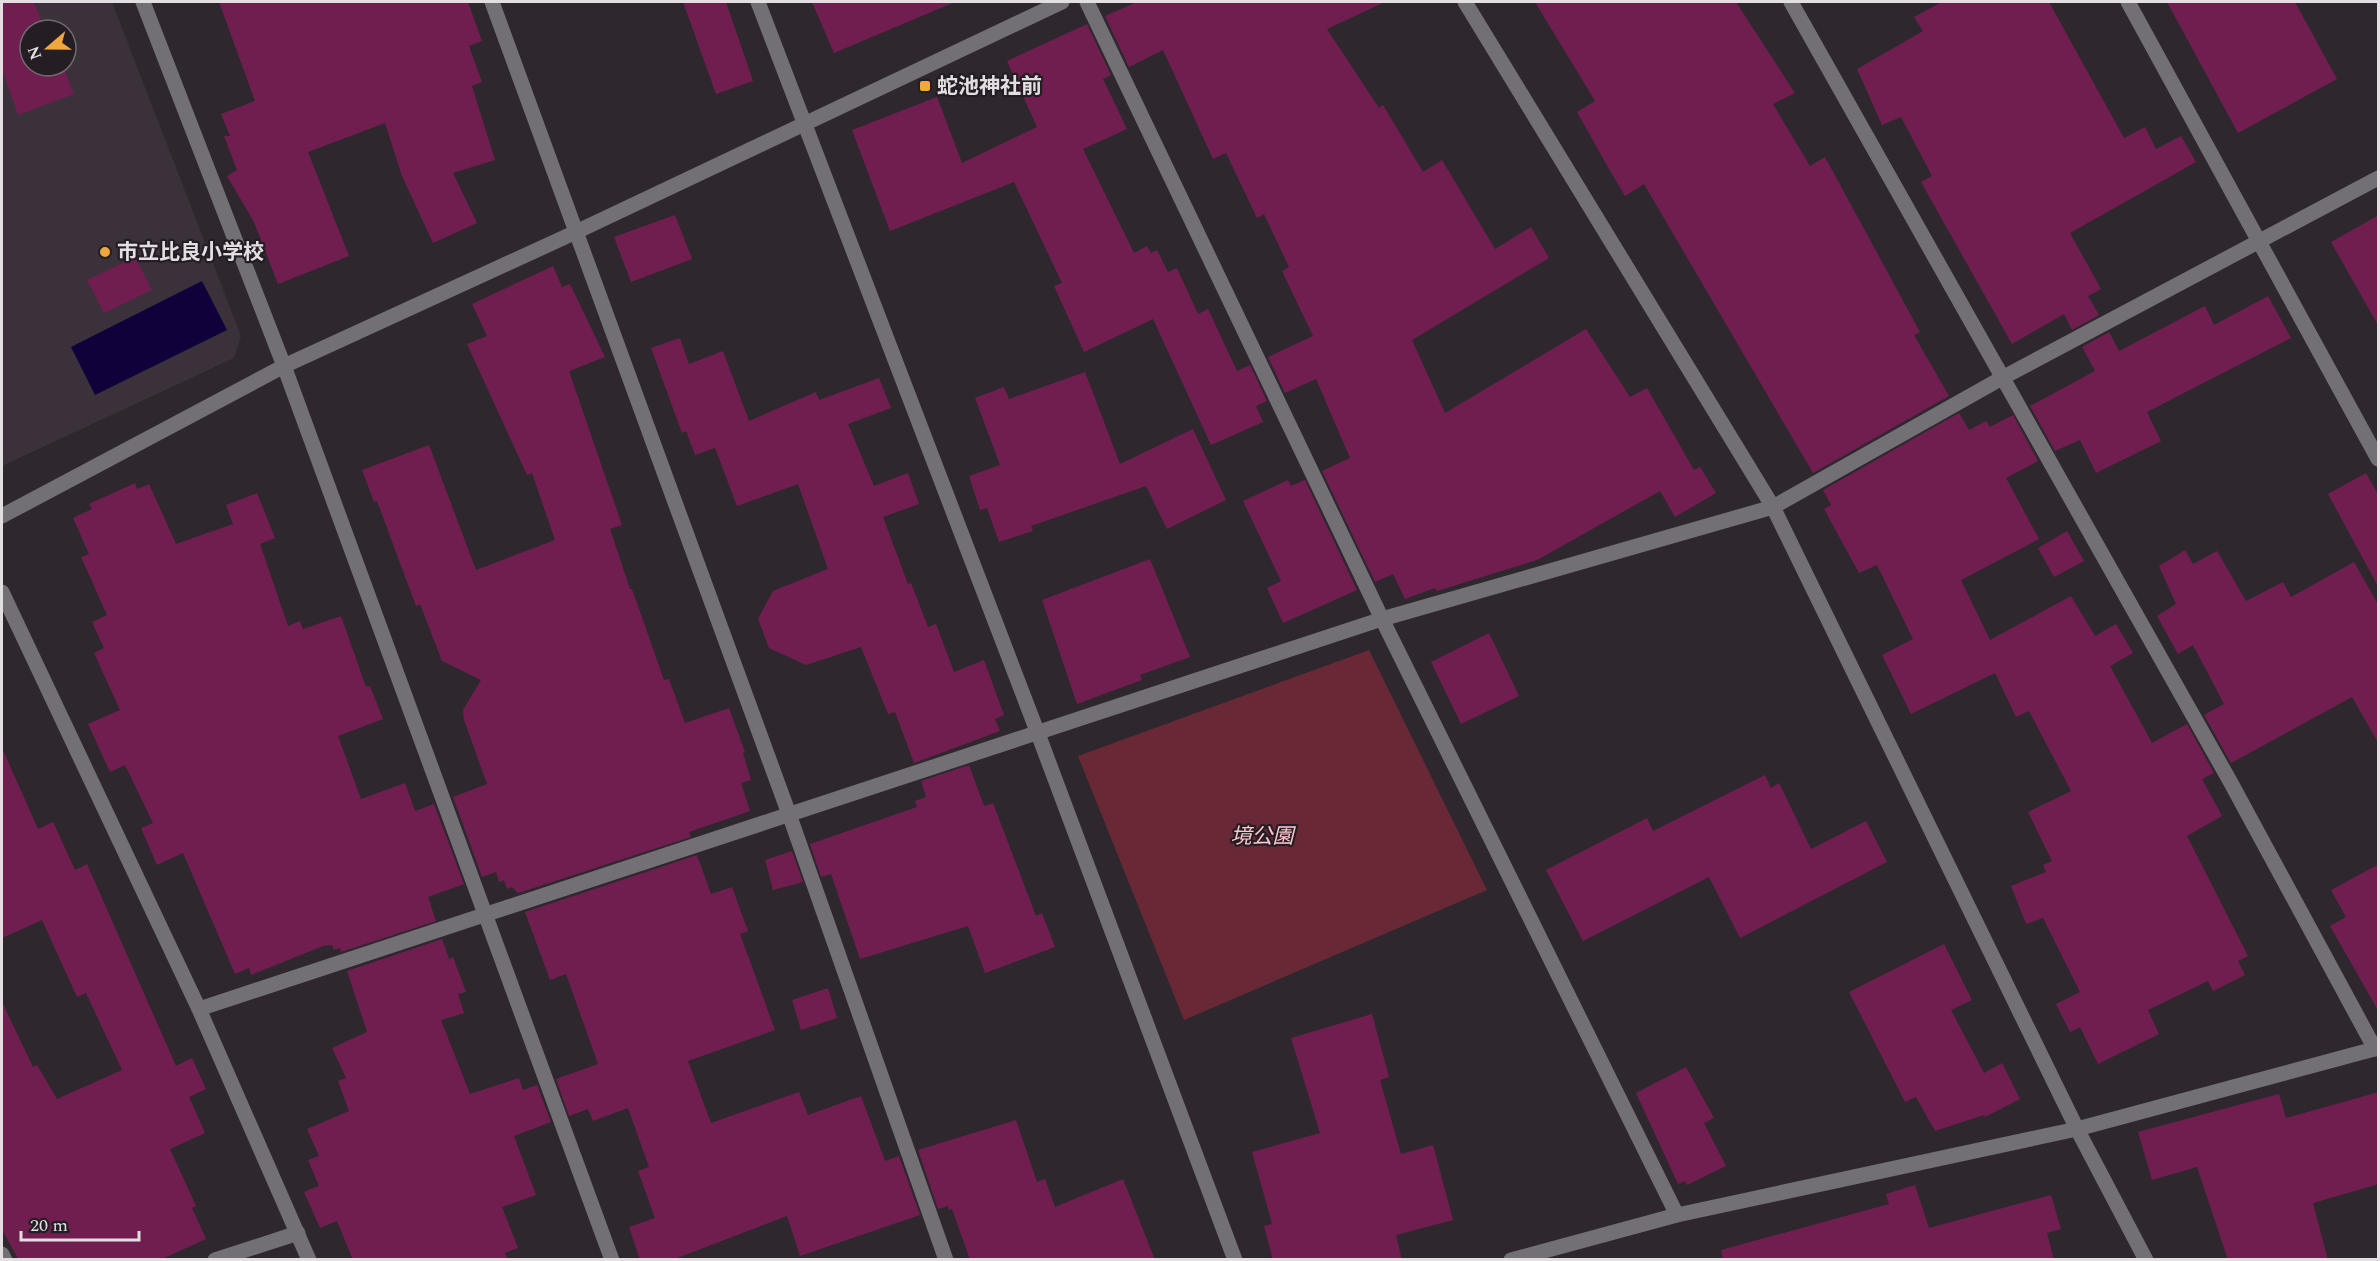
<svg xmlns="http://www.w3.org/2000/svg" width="2380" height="1261" viewBox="0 0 2380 1261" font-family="Spectral,'Noto Sans JP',serif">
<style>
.built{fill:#3a313a;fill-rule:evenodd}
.green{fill:#682836}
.water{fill:#11013b}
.building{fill:#701e4f}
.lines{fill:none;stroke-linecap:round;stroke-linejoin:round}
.minor{stroke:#727074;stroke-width:15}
.poi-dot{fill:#efa73e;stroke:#241e24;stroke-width:2}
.labels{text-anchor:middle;stroke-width:4.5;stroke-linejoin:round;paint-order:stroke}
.poi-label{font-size:21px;font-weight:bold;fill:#e2dee2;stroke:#241e24;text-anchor:start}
.park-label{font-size:21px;font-style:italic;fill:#fdc7ce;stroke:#241e24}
</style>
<rect width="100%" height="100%" fill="#2e282e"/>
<!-- built -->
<path class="built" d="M2,2H112L241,336L234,358L2,466ZM30,30H66V66H30Z"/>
<!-- green -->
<polygon class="green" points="1369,650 1487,890 1184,1020 1078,756"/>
<!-- water -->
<polygon class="water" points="202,281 227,330 95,395 71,347"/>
<!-- building -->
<g class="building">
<polygon points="2,2 34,2 45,30 30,30 30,66 63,66 74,94 18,115 2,69"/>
<polygon points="219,2 468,2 482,41 469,46 482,82 472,86 495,160 453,173 477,223 433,243 402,176 385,123 308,152 349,256 278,284 254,222 227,176 237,170 224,136 230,136 221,114 255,101"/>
<polygon points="683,2 726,2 753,81 716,94"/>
<polygon points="812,2 955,2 834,53"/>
<polygon points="1137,2 1385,2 1327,29 1379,108 1383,105 1423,172 1442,160 1495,249 1531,227 1549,258 1412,340 1445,413 1586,329 1630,397 1647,388 1694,470 1700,467 1716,493 1675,517 1660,491 1537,560 1437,591 1435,588 1405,599 1393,574 1375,582 1322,471 1350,458 1316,379 1285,393 1268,357 1313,336 1282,271 1289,267 1264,214 1257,218 1226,153 1213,159 1163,50 1129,67 1105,16"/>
<polygon points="1535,2 1736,2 1795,93 1773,104 1810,166 1825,157 1920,332 1914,335 1949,396 1813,473 1644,184 1625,196 1609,169 1577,112 1595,101"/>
<polygon points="1942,2 2049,2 2124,138 2145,127 2156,149 2181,136 2196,162 2070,233 2101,289 2088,296 2099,315 2072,330 2064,314 2012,344 1921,182 1932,176 1901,117 1882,125 1857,69 1923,31 1914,17"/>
<polygon points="2167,2 2295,2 2337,79 2238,133"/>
<polygon points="1087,24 1111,75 1103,79 1127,129 1083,149 1134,253 1147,246 1151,253 1157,250 1168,272 1177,268 1198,314 1208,309 1237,371 1250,365 1267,401 1256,406 1263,422 1211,445 1153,319 1084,352 1054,286 1062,283 1014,182 890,231 852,130 937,97 962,163 1037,127 1007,61"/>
<polygon points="675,215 692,259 631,282 614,237"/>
<polygon points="2379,215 2379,327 2331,242"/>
<polygon points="135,257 152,290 104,313 87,280"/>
<polygon points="553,266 562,287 570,284 605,357 569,371 622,525 610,529 630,589 632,589 664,680 669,679 685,723 729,708 745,752 743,753 751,780 741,783 750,811 689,832 691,837 518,893 512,887 507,889 504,880 499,882 496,872 482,877 453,797 487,784 464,720 463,710 481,680 442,661 420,604 416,606 377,501 374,502 362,470 429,445 476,570 555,540 532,473 527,475 467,344 487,336 472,304"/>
<polygon points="2268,296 2291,338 2147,412 2161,441 2096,473 2080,440 2055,451 2030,406 2095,371 2082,347 2109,332 2119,351 2205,306 2214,325"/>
<polygon points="680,338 689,364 723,351 749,421 816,392 819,400 879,378 891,408 848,424 874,486 908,473 919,504 883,517 908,584 911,583 928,627 936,624 954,672 984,660 1004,715 995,719 1000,731 914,763 895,712 888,714 861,647 806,665 769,648 758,619 773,591 828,569 798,484 737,506 715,448 695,455 686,431 682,433 651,348"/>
<polygon points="1085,372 1120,464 1193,429 1226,500 1167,529 1146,486 1031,526 1033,531 999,542 987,508 980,510 969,476 1000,465 975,398 1004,387 1009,399"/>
<polygon points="1959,413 1969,430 1986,421 1990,427 2013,415 2038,461 2006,478 2039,539 1961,580 1990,640 2071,596 2095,636 2116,624 2133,653 2110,666 2152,743 2187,724 2214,773 2202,779 2222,816 2187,836 2248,956 2238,961 2245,975 2213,991 2208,981 2148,1010 2159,1034 2098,1064 2080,1027 2070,1032 2056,1004 2080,992 2043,918 2026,924 2011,886 2046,872 2043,865 2052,861 2028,812 2071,791 2029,711 2016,717 1995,673 1911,714 1882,655 1913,639 1877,565 1859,573 1824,509 1831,505 1823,490"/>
<polygon points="2366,473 2379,496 2379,588 2328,494"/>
<polygon points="1288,480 1291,486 1305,480 1357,590 1283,623 1267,588 1281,581 1243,501"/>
<polygon points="135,483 137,489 149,484 176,544 233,524 226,505 257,493 275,538 260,544 288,626 300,621 303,629 341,616 366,687 370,686 383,719 338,736 361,799 405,783 415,811 434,804 464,884 428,897 436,921 341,952 340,948 334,950 332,945 323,946 251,975 249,968 235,974 183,853 157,865 141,828 153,823 125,765 110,772 88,724 120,710 94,653 104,648 92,622 107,615 81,557 89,554 73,518 92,509 89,504"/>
<polygon points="2067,531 2084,561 2054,577 2038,548"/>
<polygon points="2185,550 2193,564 2217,551 2246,601 2283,582 2291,597 2354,562 2379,606 2379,744 2352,697 2231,763 2204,715 2224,704 2193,645 2178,654 2157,616 2176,604 2159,566"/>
<polygon points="1150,559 1190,657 1140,675 1142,680 1077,704 1042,600"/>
<polygon points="1489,633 1519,696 1461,724 1431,662"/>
<polygon points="2,748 38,829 53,822 75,870 87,864 176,1066 192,1058 206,1089 189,1097 205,1133 170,1149 196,1206 192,1208 206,1239 160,1260 19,1260 2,1230 2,1002 33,1067 37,1065 57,1099 122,1070 86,993 77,997 42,920 2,938"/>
<polygon points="969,765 984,806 993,803 1036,916 1042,913 1055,947 985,973 968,926 860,959 831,874 821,877 810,844 917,807 915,801 926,797 921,781"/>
<polygon points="1765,775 1771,788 1779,783 1811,849 1866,821 1887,862 1740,938 1709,877 1583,941 1546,870 1647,818 1653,831"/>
<polygon points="792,851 803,882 773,890 765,860"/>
<polygon points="697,855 711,894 732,887 748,931 740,934 775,1030 688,1061 711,1123 799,1092 808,1115 861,1096 885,1161 899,1156 920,1215 800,1256 787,1216 672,1260 640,1260 629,1227 655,1218 638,1171 649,1167 628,1108 593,1121 588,1109 569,1116 556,1079 598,1064 566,974 550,980 525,912"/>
<polygon points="2379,864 2379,1012 2330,926 2346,917 2331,890"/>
<polygon points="442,939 449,959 453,957 466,992 458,994 464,1013 441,1020 470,1094 519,1078 523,1090 537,1085 551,1122 514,1136 536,1195 502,1207 518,1248 505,1253 508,1260 353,1260 337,1221 320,1228 304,1192 319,1186 308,1160 319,1156 307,1129 349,1111 338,1081 346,1078 332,1048 367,1032 347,971"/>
<polygon points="1944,944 1972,1000 1951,1010 1984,1073 2002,1063 2020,1099 1985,1117 1984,1115 1935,1131 1916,1097 1905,1102 1849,992"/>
<polygon points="828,988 837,1018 801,1030 792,1000"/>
<polygon points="1372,1014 1389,1077 1380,1080 1401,1154 1433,1145 1453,1220 1396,1235 1402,1260 1273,1260 1264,1226 1272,1224 1252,1152 1320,1133 1291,1038"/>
<polygon points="1686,1067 1714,1118 1704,1123 1726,1166 1687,1185 1685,1181 1678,1184 1636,1093"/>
<polygon points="2379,1092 2379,1184 2313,1203 2328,1260 2228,1260 2197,1167 2152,1180 2138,1132 2279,1094 2286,1118"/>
<polygon points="1016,1120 1037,1182 1045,1179 1055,1207 1123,1179 1155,1260 970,1260 952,1209 949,1210 948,1206 938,1209 918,1150"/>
<polygon points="1915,1185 1929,1228 2051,1195 2061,1229 2047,1233 2054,1260 1723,1260 1721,1250 1889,1204 1886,1194"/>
</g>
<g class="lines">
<!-- minor -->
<g class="minor">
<polyline points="143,2 284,366 612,1260"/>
<polyline points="492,2 789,814 946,1260"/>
<polyline points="758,2 1037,731 1235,1260"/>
<polyline points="1087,2 1382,619 1677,1215"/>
<polyline points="1465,2 1773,507 2077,1129 2146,1260"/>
<polyline points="1791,2 2231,783 2375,1049"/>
<polyline points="2128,2 2378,459"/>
<polyline points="2,516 284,366 576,232 1062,2"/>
<polyline points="2,592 199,1009 309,1260"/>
<polyline points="199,1009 1382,619 1773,507 2002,378 2378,178"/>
<polyline points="2,1254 5,1260"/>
<polyline points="215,1260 298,1233"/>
<polyline points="1511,1260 1677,1215 2077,1129 2378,1048"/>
</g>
</g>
<!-- markers -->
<g class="poi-dot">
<rect x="919" y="80" width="12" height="12" rx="3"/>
<circle cx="105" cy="252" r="6"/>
</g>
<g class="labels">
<!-- poi labels -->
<g class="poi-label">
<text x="937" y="93">蛇池神社前</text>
<text x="117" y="259">市立比良小学校</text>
</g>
<!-- park labels -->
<g class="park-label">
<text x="1262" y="843">境公園</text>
</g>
</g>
<!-- border -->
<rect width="2380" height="1261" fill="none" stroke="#e2dee2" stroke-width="6"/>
<!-- north arrow -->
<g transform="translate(48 48) rotate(250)"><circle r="28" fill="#241e24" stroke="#706b70" stroke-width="1.5"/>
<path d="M0-4.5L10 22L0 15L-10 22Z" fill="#efa73e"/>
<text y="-9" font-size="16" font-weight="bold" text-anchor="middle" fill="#e2dee2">N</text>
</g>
<!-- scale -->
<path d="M21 1231v9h118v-9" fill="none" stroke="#e2dee2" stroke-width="3"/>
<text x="30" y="1231" font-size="18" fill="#e2dee2" stroke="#241e24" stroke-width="4.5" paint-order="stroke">20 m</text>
</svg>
